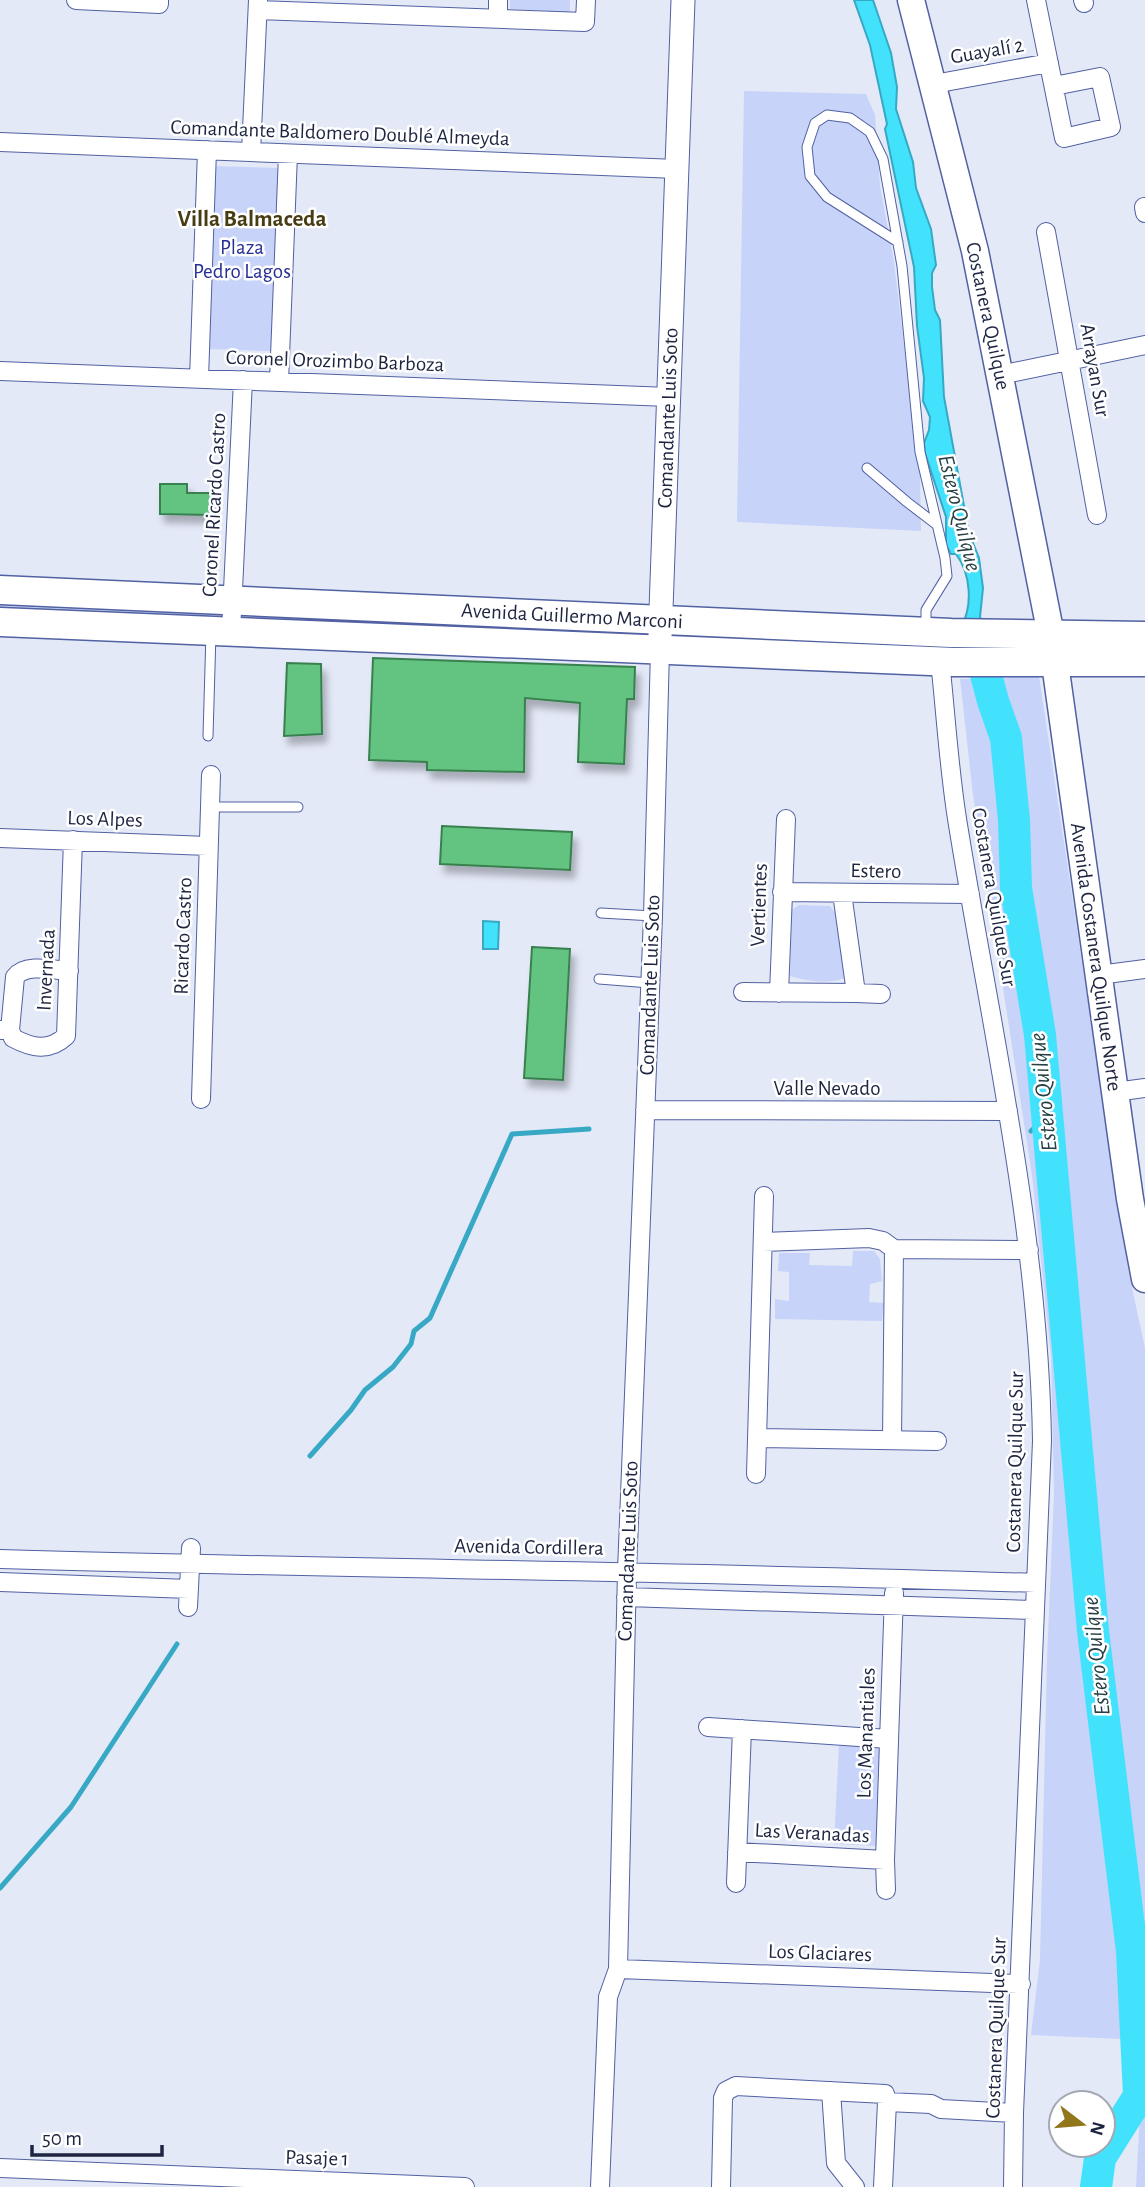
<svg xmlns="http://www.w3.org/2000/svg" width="1145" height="2187" viewBox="0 0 1145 2187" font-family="'Alegreya Sans',sans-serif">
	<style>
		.green { fill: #c7d3f8 }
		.water { fill: #42e2fd; stroke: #37a9c5; stroke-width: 2 }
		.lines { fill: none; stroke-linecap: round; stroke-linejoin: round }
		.stream { stroke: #37a9c5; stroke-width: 5 }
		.river { stroke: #42e2fd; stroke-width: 32 }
		.building { fill: #64c380; stroke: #398150; stroke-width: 2; filter: url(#shadow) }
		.service-casing { stroke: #5161a2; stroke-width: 11 }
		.minor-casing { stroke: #5161a2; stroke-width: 20 }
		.tertiary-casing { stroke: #5161a2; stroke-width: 25 }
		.secondary-casing { stroke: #5161a2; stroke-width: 29 }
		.primary-casing { stroke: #5161a2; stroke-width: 31 }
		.service { stroke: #fff; stroke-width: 9 }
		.minor { stroke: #fff; stroke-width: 18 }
		.tertiary { stroke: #fff; stroke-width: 23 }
		.secondary { stroke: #fff; stroke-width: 26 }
		.primary { stroke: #fff; stroke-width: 28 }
		.labels { text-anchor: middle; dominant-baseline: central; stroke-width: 5; stroke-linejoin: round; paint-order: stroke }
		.street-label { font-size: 21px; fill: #1e2541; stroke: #fff }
		.park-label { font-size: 21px; fill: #262f94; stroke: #fff }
		.neighbourhood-label { font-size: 23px; font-weight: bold; fill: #483c13; stroke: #fff }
		.water-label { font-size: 23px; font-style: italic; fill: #263f44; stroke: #fff }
	</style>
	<defs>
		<filter id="shadow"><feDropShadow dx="4.5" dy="8" stdDeviation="3.5" flood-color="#0004"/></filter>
	</defs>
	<rect width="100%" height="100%" fill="#e4e9f8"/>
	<path class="green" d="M510 0H570V12L510 9Z
		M744 91 866 94 875 115 880 186 894 262 920 476 921 531 737 522Z
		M212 166 278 168 272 351 206 349Z
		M0 604 212 614V624L0 615Z
		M251 614 645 631V642L250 625Z
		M1039 676 1129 1274 1145 1348V2187H1136L1144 2040 1031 2035 1040 1960 1047 1659 1054 1493 1051 1356 1032 1175 973 795 960 679Z
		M799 905 830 906 836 914 846 977C832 985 805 981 790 976L792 910Z
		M853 1251H874L880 1259 882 1281 870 1284 869 1302 884 1303 882 1321 775 1319V1299L789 1301V1272L778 1271 779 1253H810L809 1265 852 1266Z
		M839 1743 883 1745 878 1846 834 1844Z"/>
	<path class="water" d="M854 0H873L891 53 897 87 896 109 913 162 916 188 931 229 936 265 932 273V287L935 310 940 320 944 397 969 533 979 558 983 588 980 617 986 629 961 627C973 606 971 574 956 554H951L946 545V517L925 453 924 443 929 430 930 417 923 401 924 378 917 326 914 267 885 129 887 124 870 45Z
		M483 921 499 922 498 949H483Z"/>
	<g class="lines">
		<path class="stream" d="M1031 1131 1047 1116
			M310 1456 351 1410 365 1390 393 1367 411 1344 414 1331 430 1318 512 1134 589 1129
			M0 1888 71 1807 177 1644"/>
		<path class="river" d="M976 637 993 701 1006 738 1014 820 1016 888 1040 1035 1093 1631 1132 1951 1139 2096 1100 2158 1096 2187"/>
	</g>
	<path class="building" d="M160 484H187V493H212L211 515 160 514Z
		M373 658 635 667 634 699H627L624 764 578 762 580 703 525 698 524 772 427 770V762L369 760Z
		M287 663 321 664 322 734 284 736Z
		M442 826 572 832 570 870 440 864Z
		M532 947 570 949 563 1080 524 1078Z"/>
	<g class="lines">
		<defs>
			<path id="service" d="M898 242 827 197 810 176 807 147 815 123 827 115 850 118 870 132 883 159 902 266 920 452 945 558 947 576 926 610V627
				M867 468 907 502 937 525
				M208 736 211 633
				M210 807H298
				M601 913 653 916
				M599 979 650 983"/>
			<path id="minor" d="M76 0 159 4V0
				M1036 0 1064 138 1111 127 1100 77 1054 86
				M1083 0 1084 3
				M258 10 585 22 586 0
				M498 18V0
				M934 84 1049 63
				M0 142 677 169
				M251 152 258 0
				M1144 207 1145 213
				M1046 232 1097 515
				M0 371 669 397
				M1000 375 1145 345
				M199 379 207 150
				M279 382 288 154
				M231 632 243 380
				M940 661C946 716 949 771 958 825 991 1029 1039 1233 1042 1441L1014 2113 1013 2187
				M0 838 208 846
				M782 892 970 894
				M1099 975 1145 969
				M743 992 856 993 842 893
				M779 993 786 819
				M856 993 881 994
				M0 1030H10L15 977C25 963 54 970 69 971
				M10 1030 13 1038C32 1048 49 1052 66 1036L73 840
				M1115 1092 1145 1088
				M201 1099 211 775
				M645 1110 1008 1111
				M763 1242 869 1238 883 1241 894 1249
				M757 1438 937 1441
				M892 1440 894 1249 1029 1250
				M756 1474 764 1196
				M0 1559C345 1569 690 1571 1035 1583
				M0 1582 189 1589
				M626 1597 1034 1610
				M188 1607 191 1548
				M708 1727 889 1739
				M737 1852 885 1860
				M736 1883 742 1729
				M886 1890 885 1860 894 1593
				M618 1969 1021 1984
				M831 2091 836 2163 855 2187
				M887 2102 931 2104 941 2109 1014 2113
				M0 2168 465 2187
				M600 2187 608 1997 618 1969 627 1571 653 916 660 650
				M721 2187 723 2098 726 2091 736 2086 885 2094 887 2102 883 2187"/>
			<path id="tertiary" d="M660 637 683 0"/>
			<path id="secondary" d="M911 0 975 251 1051 635 1130 1199 1145 1279"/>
			<path id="primary" d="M0 590 951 633 1145 636
				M0 622 954 662H1145"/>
		</defs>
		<use href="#service" class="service-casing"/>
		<use href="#minor" class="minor-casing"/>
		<use href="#tertiary" class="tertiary-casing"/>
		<use href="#secondary" class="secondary-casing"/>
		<use href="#primary" class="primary-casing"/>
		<use href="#service" class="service"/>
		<use href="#minor" class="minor"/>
		<use href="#tertiary" class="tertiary"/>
		<use href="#secondary" class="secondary"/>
		<use href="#primary" class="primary"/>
	</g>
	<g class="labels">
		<g class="street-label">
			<text transform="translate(987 51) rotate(-10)">Guayalí 2</text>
			<text transform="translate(340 133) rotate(2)">Comandante Baldomero Doublé Almeyda</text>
			<text transform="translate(988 316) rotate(78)">Costanera Quilque</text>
			<text transform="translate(335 361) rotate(2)">Coronel Orozimbo Barboza</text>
			<text transform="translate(1095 370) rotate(80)">Arrayan Sur</text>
			<text transform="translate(668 418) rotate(-88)">Comandante Luis Soto</text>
			<text transform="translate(214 505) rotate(-87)">Coronel Ricardo Castro</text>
			<text transform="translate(572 616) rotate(3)">Avenida Guillermo Marconi</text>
			<text transform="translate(105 819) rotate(2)">Los Alpes</text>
			<text transform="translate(876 871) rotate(1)">Estero</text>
			<text transform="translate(994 897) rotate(80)">Costanera Quilque Sur</text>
			<text transform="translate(759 905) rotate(-88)">Vertientes</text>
			<text transform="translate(183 936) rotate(-88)">Ricardo Castro</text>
			<text transform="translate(1096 957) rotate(82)">Avenida Costanera Quilque Norte</text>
			<text transform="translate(46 970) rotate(-87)">Invernada</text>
			<text transform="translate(650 985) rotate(-88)">Comandante Luis Soto</text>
			<text x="827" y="1088">Valle Nevado</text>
			<text transform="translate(1015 1462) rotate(-89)">Costanera Quilque Sur</text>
			<text transform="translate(529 1547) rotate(1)">Avenida Cordillera</text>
			<text transform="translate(628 1551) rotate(-88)">Comandante Luis Soto</text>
			<text transform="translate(866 1733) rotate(-88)">Los Manantiales</text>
			<text transform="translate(812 1833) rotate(3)">Las Veranadas</text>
			<text transform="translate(820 1953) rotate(2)">Los Glaciares</text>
			<text transform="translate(996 2028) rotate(-88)">Costanera Quilque Sur</text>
			<text transform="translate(317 2158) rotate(2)">Pasaje 1</text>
		</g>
		<g class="park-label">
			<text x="242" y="247">Plaza<tspan x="242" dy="24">Pedro Lagos</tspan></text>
		</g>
		<g class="neighbourhood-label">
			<text x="252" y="219">Villa Balmaceda</text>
		</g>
		<g class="water-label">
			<text transform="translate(959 513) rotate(76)">Estero Quilque</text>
			<text transform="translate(1044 1092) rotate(-96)">Estero Quilque</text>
			<text transform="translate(1097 1656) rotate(-96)">Estero Quilque</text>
		</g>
	</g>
	<g transform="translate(1082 2124) rotate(106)"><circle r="33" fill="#ffffff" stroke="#a5a8b3" stroke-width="2"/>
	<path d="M0-5L12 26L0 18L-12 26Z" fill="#91761c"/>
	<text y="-10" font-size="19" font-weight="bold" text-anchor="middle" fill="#1e2541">N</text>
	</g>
	<path d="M32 2145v10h130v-10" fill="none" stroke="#1e2541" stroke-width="3.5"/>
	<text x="42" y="2145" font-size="21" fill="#1e2541" stroke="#ffffff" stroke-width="5" paint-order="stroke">50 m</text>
</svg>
